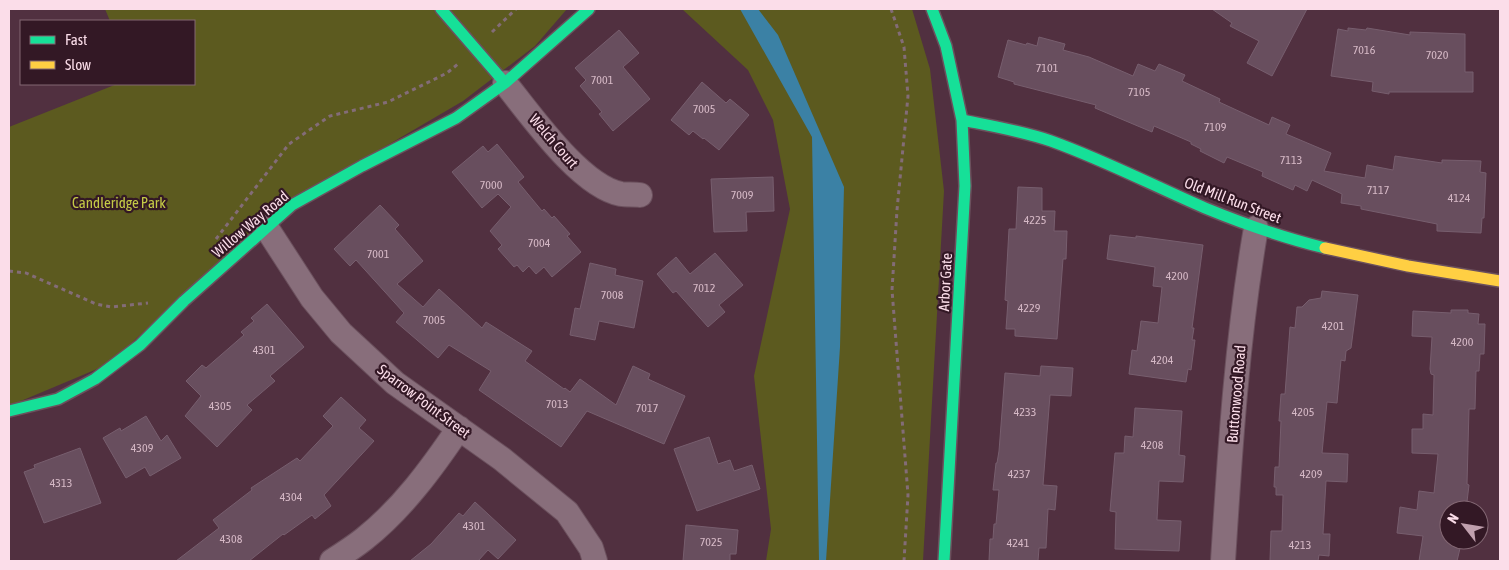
<svg xmlns="http://www.w3.org/2000/svg" width="1509" height="570" viewBox="0 0 1509 570" font-family="'Asap Condensed',sans-serif">
	<style>
		.green { fill: #5c5a1f }
		.water { fill: #3b81a5 }
		.building { fill: #684e5e; stroke: #775e6e }
		.lines { fill: none; stroke-linecap: round; stroke-linejoin: round }
		.street-casing { stroke: #6b505d; stroke-width: 26 }
		.fast-casing { stroke: #6b505d; stroke-width: 14 }
		.slow-casing { stroke: #6b505d; stroke-width: 14 }
		.path { stroke: #836c77; stroke-width: 3; stroke-dasharray: 4 4; stroke-linecap: butt }
		.street { stroke: #886e7b; stroke-width: 24 }
		.fast { stroke: #16e098; stroke-width: 11 }
		.slow { stroke: #ffcf43; stroke-width: 11 }
		.labels { text-anchor: middle; dominant-baseline: central; stroke-width: 4.5; stroke-linejoin: round; paint-order: stroke }
		.number-label { font-size: 12px; fill: #d6b9c6 }
		.street-label { font-size: 15px; fill: #fbdde9; stroke: #331825 }
		.park-label { font-size: 15px; fill: #c4ca46; stroke: #331825 }
	</style>
	<rect width="100%" height="100%" fill="#513040"/>
	<path class="green" d="M105 9H567L535 46 463 101 270 214 109 364 9 406V127L117 84H194V21H110Z
		M682 9H912L930 69 944 191 923 561H766L771 529 754 376 790 209 773 120 748 70Z"/>
	<path class="water" d="M740 9H758L778 35 844 187 840 347 826 561H819L812 137Z"/>
	<path class="building" d="M1212 9H1307L1272 76 1247 63 1259 41 1230 26 1232 23Z
		M1348 28 1366 30 1367 28 1410 35V32L1465 34V72H1473V92H1389V94L1372 91 1373 82 1331 76 1338 29 1348 31Z
		M619 30 639 53 623 67 650 99 613 131 599 114 602 112 580 86 586 80 575 68Z
		M1039 37 1065 44 1063 50 1089 57 1133 76 1138 64 1155 71 1159 64 1185 75 1182 81 1220 99 1219 102 1269 125 1272 117 1290 125 1286 134 1331 153 1324 171 1365 178 1367 165 1393 170 1395 156 1442 163V160L1481 161 1480 172 1486 173 1484 218H1482L1481 233 1437 231V224L1361 209V206L1341 203 1342 194 1312 180 1307 191 1295 185 1293 190 1262 176 1263 172 1227 157 1224 163 1200 151 1201 149 1191 144V142L1154 126 1152 132 1095 108 1096 105 1014 84V82L998 77 1008 40 1026 45 1027 43 1037 46Z
		M702 82 726 103 730 99 749 115 719 150 704 138 703 139 693 131 689 135 671 120Z
		M497 144 524 177 518 182 542 211 544 209 552 218 554 216 570 234 567 236 581 252 552 277 544 267 536 274 529 266 523 272 517 265 514 267 498 249 502 245 490 231 511 207 498 194 482 208 452 172 483 146 488 152Z
		M773 177 774 211 746 212 747 231 714 232 711 179Z
		M1018 187 1042 188V211H1055L1054 231H1067L1066 259H1063L1057 339 1015 336V329H1006L1008 301 1005 300 1009 229H1016Z
		M380 205 399 225 395 229 423 261 397 284 423 307 439 289 482 328 486 322 532 351 525 361 564 389 565 388 570 392 580 379 616 405 633 366 650 374 648 379 685 396 664 444 587 411 561 447 479 390 491 371 449 345 438 358 396 322 404 313 356 260 350 266 334 249Z
		M1110 235 1136 238V236L1203 245 1192 328H1194L1192 340H1195L1191 370 1188 369 1186 382 1129 374 1132 350 1137 351 1141 321 1158 323 1162 287 1153 286 1155 267 1107 259Z
		M715 253 743 285 719 305 725 312 708 327 676 291 673 293 657 274 676 257 690 274Z
		M590 263 616 269 615 275 643 281 634 328 599 321 595 340 570 335 575 308 580 309Z
		M1322 291 1358 295 1351 348 1346 351 1345 361 1341 360 1337 403 1327 402 1322 453 1348 454 1347 482 1326 481 1323 534H1330L1329 556 1319 555 1318 561H1270L1271 531H1282L1283 495H1276V487H1274L1275 467H1279L1281 421H1279L1281 394H1285L1290 327 1295 328 1297 307H1302L1309 300 1321 298Z
		M267 304 304 347 270 376 275 381 247 405 252 410 217 447 185 416 201 396 186 381 202 365 206 368 244 335 241 332 254 321 251 318Z
		M1451 310H1468V313L1479 314 1478 324H1485L1484 354H1480L1479 371H1476L1475 409H1469L1467 484 1469 485 1466 510H1449V540H1462L1457 561H1419L1423 536 1397 533 1400 507 1417 510 1419 491 1434 493 1438 454 1412 453V429H1423V414L1433 415 1434 375 1431 374 1430 369 1432 337 1412 336 1413 311 1451 313Z
		M1041 366 1073 368 1071 396 1050 395 1043 485 1057 486 1055 510 1048 509 1046 548H1039L1038 561H989L990 539H993L994 524H996L999 490H993L996 463H997L999 451 1005 373 1040 376Z
		M341 397 366 420 359 428 374 441 324 495 331 506 315 519 312 515 284 535 283 534 249 561H176L219 528 213 520 252 490 251 488 297 458 300 461 333 426 323 416Z
		M1135 408 1182 411 1179 455 1185 456 1183 482 1159 481 1157 520 1181 521 1179 551 1115 549 1116 512 1110 511 1115 453H1124L1125 436 1133 437Z
		M146 416 161 441 167 435 181 458 150 476 145 467 126 478 103 438 120 428 121 431Z
		M709 437 718 464 730 460 734 471 752 465 760 489 697 511 674 449Z
		M80 448 101 503 44 523 24 472 35 468 34 465Z
		M475 502 516 540 498 559 488 550 478 561H410L431 544 459 513 463 516Z
		M686 525 738 530 736 554H730V561H683Z"/>
	<g class="lines">
		<defs>
			<path id="street" d="M505 83C531 115 580 186 621 194 627 195 634 194 640 195
				M266 227 312 298 341 333 395 383 502 459 567 512 591 548 595 561
				M332 561C343 554 354 547 364 539 402 509 432 468 459 428
				M1223 561C1230 450 1237 337 1256 228"/>
			<path id="fast" d="M441 9 505 83
				M932 9 946 46 962 120 965 186 944 561
				M962 120C992 126 1022 131 1051 141 1104 160 1154 186 1205 208 1244 224 1284 238 1325 248
				M9 411 58 399 95 379 140 345 184 301 292 205 362 166 456 118 505 83 589 9"/>
			<path id="slow" d="M1325 248 1408 266 1500 281"/>
		</defs>
		<use href="#street" class="street-casing"/>
		<use href="#fast" class="fast-casing"/>
		<use href="#slow" class="slow-casing"/>
		<path class="path" d="M891 9 904 47 908 96 897 210 892 290 908 495 904 561
			M492 32 516 9
			M216 239 289 144 330 116 388 102 447 73 458 64
			M9 271 26 273 96 304 111 307 148 303"/>
		<use href="#street" class="street"/>
		<use href="#fast" class="fast"/>
		<use href="#slow" class="slow"/>
	</g>
	<g class="labels">
		<g class="number-label">
			<text x="1364" y="50">7016</text>
			<text x="1437" y="55">7020</text>
			<text x="1047" y="68">7101</text>
			<text x="602" y="80">7001</text>
			<text x="1139" y="92">7105</text>
			<text x="704" y="109">7005</text>
			<text x="1215" y="127">7109</text>
			<text x="1291" y="160">7113</text>
			<text x="491" y="185">7000</text>
			<text x="1378" y="190">7117</text>
			<text x="742" y="195">7009</text>
			<text x="1459" y="198">4124</text>
			<text x="1035" y="220">4225</text>
			<text x="539" y="243">7004</text>
			<text x="378" y="254">7001</text>
			<text x="1177" y="276">4200</text>
			<text x="704" y="288">7012</text>
			<text x="612" y="295">7008</text>
			<text x="1029" y="308">4229</text>
			<text x="434" y="320">7005</text>
			<text x="1333" y="326">4201</text>
			<text x="1462" y="342">4200</text>
			<text x="264" y="350">4301</text>
			<text x="1162" y="360">4204</text>
			<text x="557" y="404">7013</text>
			<text x="220" y="406">4305</text>
			<text x="647" y="408">7017</text>
			<text x="1025" y="412">4233</text>
			<text x="1303" y="412">4205</text>
			<text x="1152" y="445">4208</text>
			<text x="142" y="448">4309</text>
			<text x="1019" y="474">4237</text>
			<text x="1311" y="474">4209</text>
			<text x="61" y="483">4313</text>
			<text x="291" y="497">4304</text>
			<text x="474" y="526">4301</text>
			<text x="231" y="539">4308</text>
			<text x="711" y="542">7025</text>
			<text x="1018" y="543">4241</text>
			<text x="1300" y="545">4213</text>
		</g>
		<g class="street-label">
			<text transform="translate(554 141) rotate(49)">Welch Court</text>
			<text transform="translate(1233 200) rotate(21)">Old Mill Run Street</text>
			<text transform="translate(250 224) rotate(-40)">Willow Way Road</text>
			<text transform="translate(945 282) rotate(-87)">Arbor Gate</text>
			<text transform="translate(1236 394) rotate(-85)">Buttonwood Road</text>
			<text transform="translate(424 401) rotate(37)">Sparrow Point Street</text>
		</g>
		<g class="park-label">
			<text x="119" y="202">Candleridge Park</text>
		</g>
	</g>
	<rect width="1509" height="570" fill="none" stroke="#fbdde9" stroke-width="20"/>
	<rect x="20" y="20" width="175" height="65" fill="#331825" stroke="#836773"/>
	<rect x="30" y="36" width="25" height="8" fill="#16e098" stroke="#836773"/>
	<text x="65" y="45" font-size="15" fill="#fbdde9">Fast</text>
	<rect x="30" y="61" width="25" height="8" fill="#ffcf43" stroke="#836773"/>
	<text x="65" y="70" font-size="15" fill="#fbdde9">Slow</text>
	<g transform="translate(1464 525) rotate(301)"><circle r="24" fill="#331825" stroke="#836773"/>
	<path d="M0-4L9 19L0 12L-9 19Z" fill="#c0a0ae"/>
	<text y="-8" font-size="14" font-weight="bold" text-anchor="middle" fill="#fbdde9">N</text>
	</g>
</svg>
